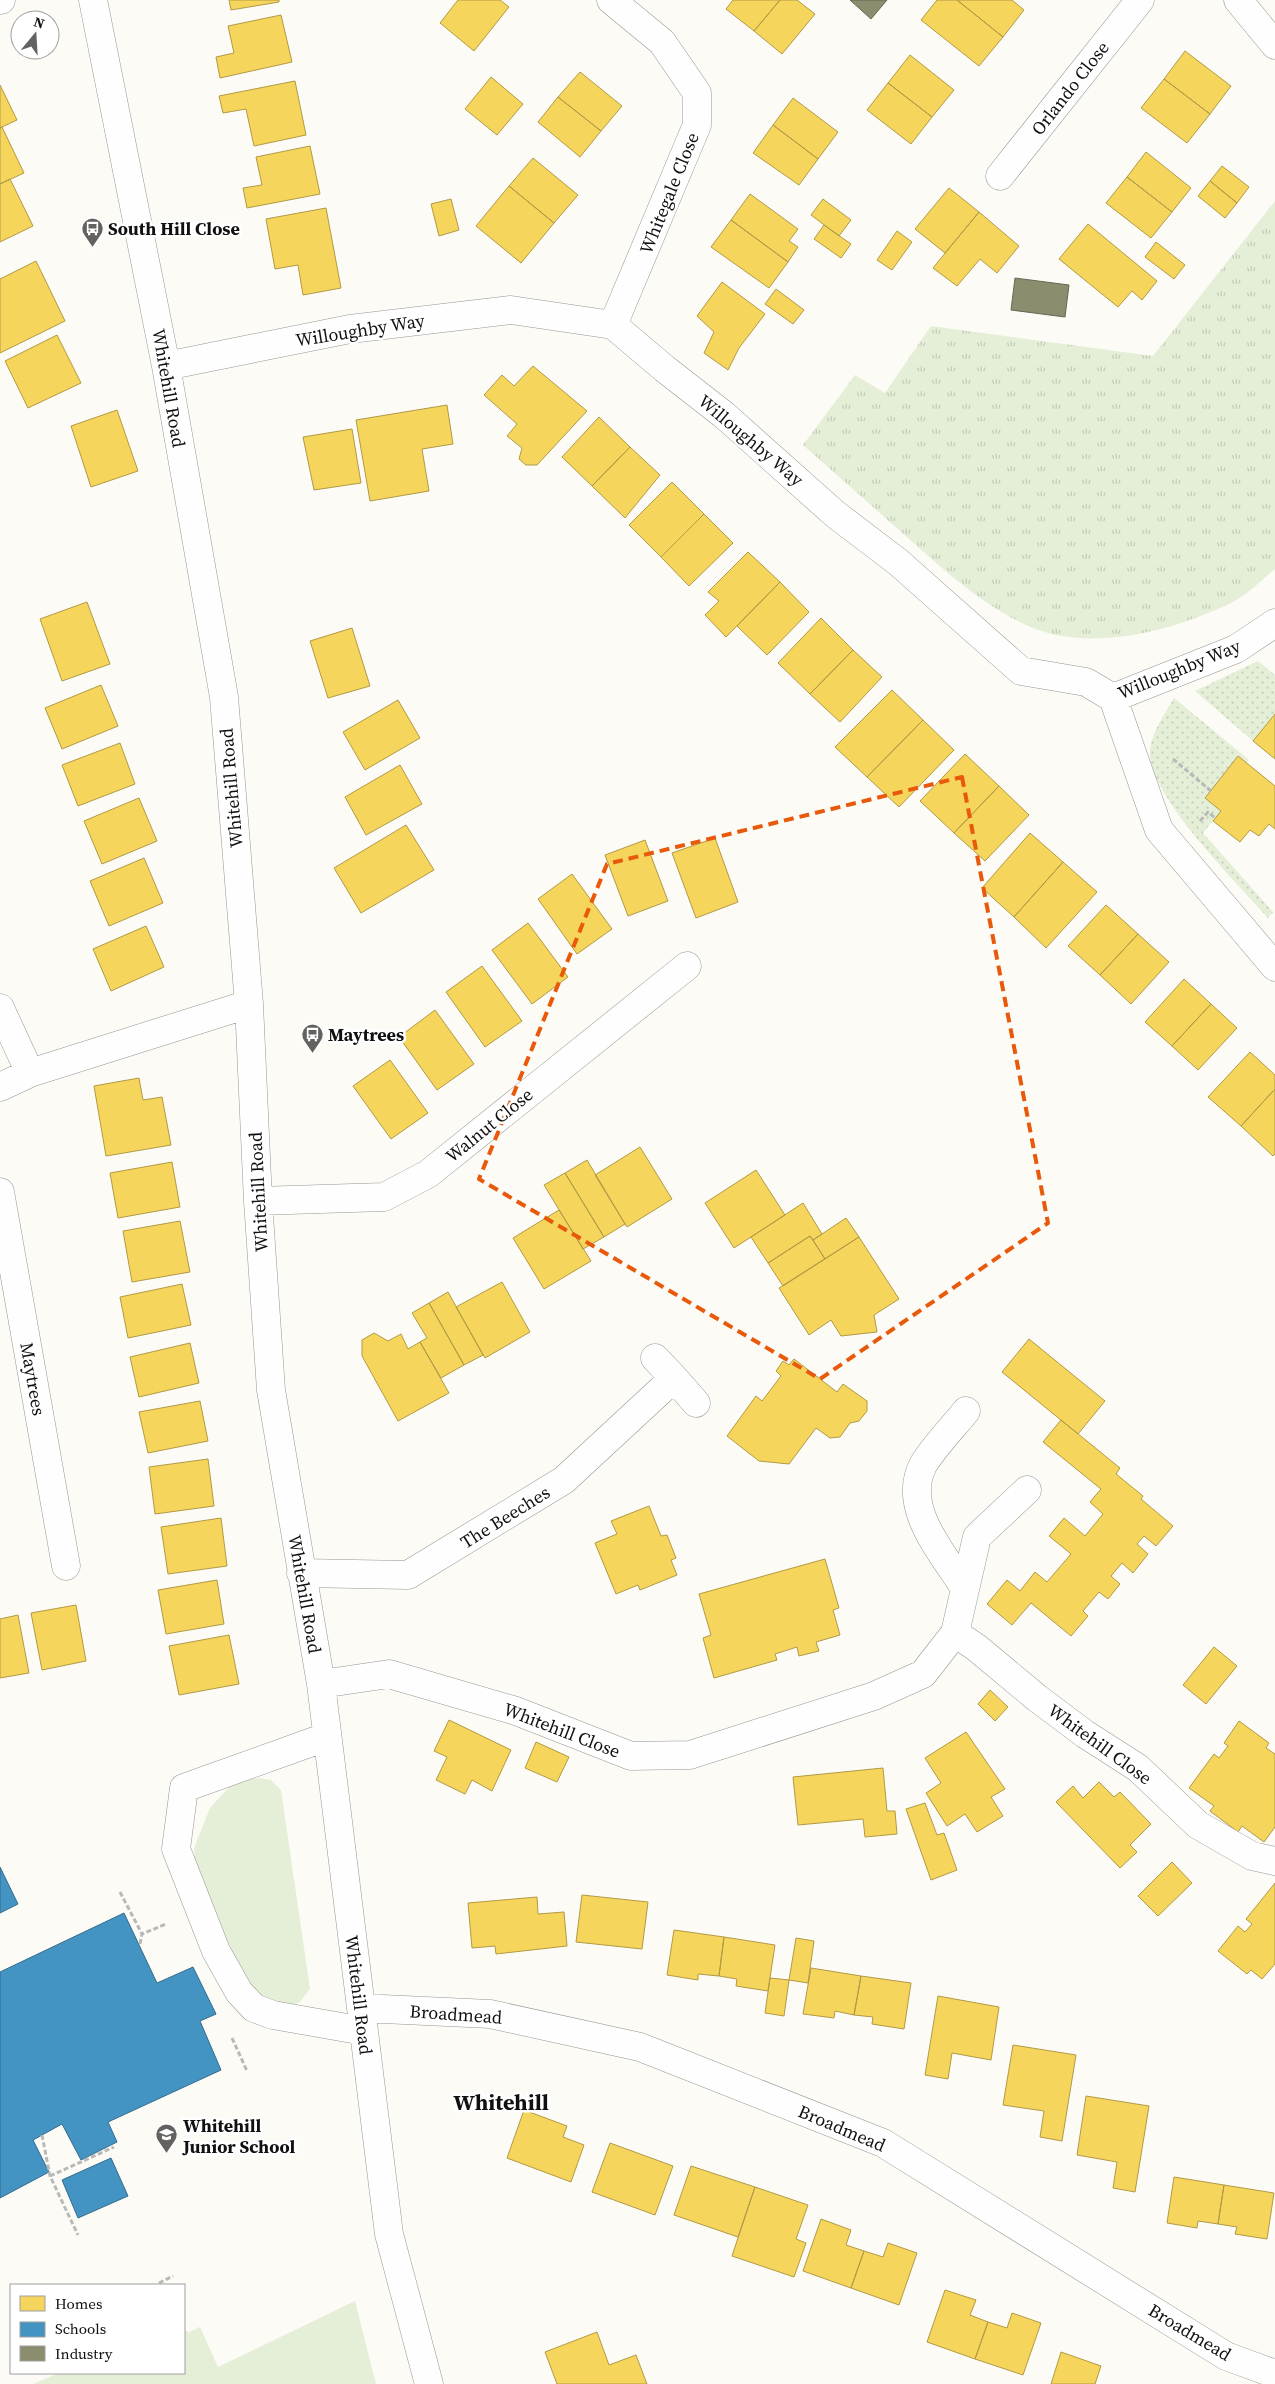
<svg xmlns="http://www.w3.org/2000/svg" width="1275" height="2384" viewBox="0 0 1275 2384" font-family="'Source Serif 4',serif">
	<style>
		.grass { fill: #e5efd8 }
		.park { fill: url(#park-tufts) }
		.garden { fill: url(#garden-dots) }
		.homes { fill: #f6d55c; stroke: #b19a45 }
		.schools { fill: #4393c3; stroke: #346c8d }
		.industry { fill: #8c8c6e; stroke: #676752 }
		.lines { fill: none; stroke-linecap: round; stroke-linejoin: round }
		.minor-casing { stroke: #969694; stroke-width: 29 }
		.path { stroke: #b9b9b8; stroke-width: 3; stroke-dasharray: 5 2.5; stroke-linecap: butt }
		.minor { stroke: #fffefe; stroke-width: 28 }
		.marked { fill: none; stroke: #e8590c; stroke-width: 4; stroke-dasharray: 10 6; stroke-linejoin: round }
		.labels { text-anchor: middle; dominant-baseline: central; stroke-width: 5; stroke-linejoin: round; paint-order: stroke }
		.street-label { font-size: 18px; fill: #101010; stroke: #fff }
		.poi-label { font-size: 18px; font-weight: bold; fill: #101010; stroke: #fff; text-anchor: start }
		.district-label { font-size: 22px; font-weight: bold; fill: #101010; stroke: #fff }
	</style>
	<defs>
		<pattern id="park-tufts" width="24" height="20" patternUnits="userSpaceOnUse" patternTransform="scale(1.25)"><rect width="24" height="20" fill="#e5efd8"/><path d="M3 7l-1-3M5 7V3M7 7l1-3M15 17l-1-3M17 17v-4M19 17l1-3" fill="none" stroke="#c3ccb8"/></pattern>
		<pattern id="garden-dots" width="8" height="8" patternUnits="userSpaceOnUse" patternTransform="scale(1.25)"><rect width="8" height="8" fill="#e5efd8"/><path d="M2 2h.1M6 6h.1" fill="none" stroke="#c3ccb8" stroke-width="1.8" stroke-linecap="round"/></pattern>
	</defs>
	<rect width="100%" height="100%" fill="#fcfbf6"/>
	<path class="grass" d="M260 1778 271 1780 281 1790 310 1989 300 2002 289 2008 259 1997 249 1984 215 1916 195 1862 194 1848 210 1808 229 1787 244 1780Z
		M355 2301 376 2384H33L59 2373H184V2330L189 2332 200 2327 218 2367Z"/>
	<path class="park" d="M1275 201V569C1262 580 1248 594 1233 602 1174 631 1088 654 1026 625 981 604 945 571 908 538 873 507 838 476 803 445L855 375 885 393 931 326 1153 356Z"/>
	<path class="garden" d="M1258 661 1275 675V714L1253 741 1195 691Z
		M1174 698 1249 760 1246 763 1238 756 1221 811 1203 833 1273 912 1268 918C1239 885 1148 795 1150 753 1150 734 1165 714 1174 698Z"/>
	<path class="homes" d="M229 0H279V2L231 10Z
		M458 0H500L509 7 474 51 440 23Z
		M733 0H780L754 31 726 9Z
		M780 0H797L815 14 782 54 754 31Z
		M937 0H957L1003 37 979 66 921 20Z
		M957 0H1012L1024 10 1003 37Z
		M281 15 292 62 220 78 216 57 234 53 228 26Z
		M1185 51 1231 86 1210 114 1164 79Z
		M910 55 954 90 932 117 888 83Z
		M580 72 622 106 601 131 558 97Z
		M491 77 523 104 497 135 465 109Z
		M1164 79 1210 114 1187 143 1141 108Z
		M295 81 306 135 254 146 246 109 223 113 219 96Z
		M888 83 932 117 911 144 867 110Z
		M0 85 17 120 0 128Z
		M558 97 601 131 580 157 538 122Z
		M793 98 838 132 818 159 773 125Z
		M773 125 818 159 799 185 753 153Z
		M2 127 24 173 0 184V128Z
		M310 146 320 194 247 208 243 188 262 185 256 157Z
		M1146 152 1191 188 1172 212 1127 177Z
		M533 158 578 195 554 223 509 186Z
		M1222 166 1249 187 1237 203 1210 181Z
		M1127 177 1172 212 1151 238 1106 203Z
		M10 179 33 226 0 242V184Z
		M1210 181 1237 203 1225 218 1198 196Z
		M509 186 554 223 521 263 476 226Z
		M949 188 979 212 945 253 915 229Z
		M750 194 798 229 789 241 798 247 788 262 731 220Z
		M451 199 459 230 439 236 431 204Z
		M823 199 851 220 839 236 811 215Z
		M326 208 341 288 303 295 298 265 275 269 266 219Z
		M979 212 1019 246 997 273 980 259 957 286 933 268Z
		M731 220 788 262 769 288 711 247Z
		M1088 224 1157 281 1142 300 1132 291 1118 307 1059 259Z
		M824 225 851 244 841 258 814 239Z
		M897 231 912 242 892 270 877 260Z
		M1156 242 1185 265 1174 279 1145 257Z
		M36 261 65 321 0 353V279Z
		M722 282 765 314 739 348 728 370 704 353 714 332 697 316Z
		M776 289 804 310 793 324 765 304Z
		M57 335 81 383 28 408 5 361Z
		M533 366 587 411 537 465H526L519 459 522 448 507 436 517 424 484 395 502 375 514 386Z
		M447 405 453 444 422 449 429 491 370 501 356 420Z
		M117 410 138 471 91 487 71 426Z
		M599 417 630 447 592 486 562 457Z
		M352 429 361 483 314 490 303 437Z
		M630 447 660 475 625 518 592 486Z
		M672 482 704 514 661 557 629 525Z
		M704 514 733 543 689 586 661 557Z
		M748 552 780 582 726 637 705 615 719 601 708 592Z
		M780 582 809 612 767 655 737 626Z
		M87 602 110 664 62 681 40 619Z
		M821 618 853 650 810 694 778 663Z
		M352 628 370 686 328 698 310 641Z
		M853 650 882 677 840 722 810 694Z
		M101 685 118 726 62 749 45 708Z
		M892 690 923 720 867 777 835 747Z
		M398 700 420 738 365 770 343 732Z
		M1275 714V759L1253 741Z
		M923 720 954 750 899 807 867 777Z
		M120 743 135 784 78 806 62 765Z
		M965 754 999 786 954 833 920 801Z
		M1238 756 1275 786V829L1269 824 1259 836 1250 830 1240 842 1213 821 1221 811 1205 798Z
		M400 765 422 804 366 835 345 797Z
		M999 786 1029 815 985 861 954 833Z
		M139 798 157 841 102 864 84 821Z
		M406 825 434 870 361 913 334 868Z
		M1030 833 1063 862 1014 917 982 888Z
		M715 838 738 902 696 918 672 853Z
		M645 840 668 901 628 916 605 855Z
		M144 858 163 903 109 926 90 881Z
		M1063 862 1097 892 1046 948 1014 917Z
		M572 874 612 929 577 954 538 899Z
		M1106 905 1138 934 1100 975 1068 946Z
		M528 923 568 977 532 1004 492 950Z
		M146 926 164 967 111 991 93 949Z
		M1138 934 1169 962 1131 1004 1100 975Z
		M482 966 522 1021 485 1047 446 992Z
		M1184 979 1211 1004 1172 1046 1145 1022Z
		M1211 1004 1237 1028 1198 1070 1172 1046Z
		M435 1010 474 1064 437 1090 399 1037Z
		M1250 1052 1275 1075V1089L1241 1126 1208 1097Z
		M390 1060 428 1113 391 1139 353 1086Z
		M139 1078 143 1100 162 1097 171 1145 106 1156 94 1086Z
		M1275 1089V1154L1273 1156 1241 1126Z
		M640 1147 672 1199 627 1227 595 1175Z
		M587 1160 625 1224 604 1237 565 1173Z
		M172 1162 180 1207 118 1218 110 1173Z
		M756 1170 785 1215 734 1248 705 1203Z
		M565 1173 604 1237 583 1249 544 1185Z
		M803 1203 822 1234 813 1240 810 1236 768 1263 751 1237Z
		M559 1210 591 1261 544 1289 513 1238Z
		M846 1218 859 1237 825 1259 813 1240Z
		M180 1221 190 1272 132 1282 123 1231Z
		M810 1236 825 1259 783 1286 768 1263Z
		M859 1237 899 1299 874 1315 877 1332 841 1336 831 1320 809 1335 779 1288Z
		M502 1282 530 1332 485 1358 456 1307Z
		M182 1284 191 1325 128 1338 120 1297Z
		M448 1292 483 1355 464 1365 429 1303Z
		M429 1303 464 1365 441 1378 420 1342 427 1338 412 1313Z
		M374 1333 388 1341 401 1334 408 1349 420 1342 449 1393 398 1421 362 1356V1340Z
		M1029 1339 1105 1401 1078 1434 1002 1372Z
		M190 1343 199 1383 139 1397 130 1357Z
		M794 1359 837 1392 843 1384 867 1401V1411L859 1421 850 1423 840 1437 830 1438 816 1428 789 1464 759 1461 727 1436 756 1396 762 1401 781 1376 776 1371 783 1361 789 1365Z
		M200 1401 208 1441 148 1453 139 1412Z
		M1061 1420 1120 1468 1116 1474 1143 1496 1141 1499 1173 1526 1156 1546 1144 1536 1137 1544 1148 1554 1133 1573 1122 1563 1111 1576 1120 1584 1108 1599 1099 1592 1083 1611 1088 1616 1071 1636 1031 1603 1012 1625 987 1604 1007 1580 1020 1591 1035 1572 1047 1582 1071 1554 1049 1536 1064 1518 1085 1536 1103 1514 1090 1502 1101 1489 1043 1442Z
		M208 1459 214 1506 155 1514 149 1467Z
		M649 1506 661 1536 667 1535 676 1558 671 1560 677 1575 640 1590 638 1585 616 1594 595 1543 617 1534 611 1521Z
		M221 1518 227 1566 168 1574 161 1527Z
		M825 1559 839 1608 833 1610 840 1635 816 1642 819 1651 799 1656 797 1647 775 1654 777 1660 714 1678 703 1638 711 1635 699 1594Z
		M217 1580 224 1624 166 1634 158 1590Z
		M76 1605 86 1661 42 1670 31 1613Z
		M18 1615 29 1673 0 1678V1619Z
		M229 1635 239 1684 179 1695 169 1646Z
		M1214 1647 1237 1666 1206 1704 1183 1685Z
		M990 1690 1008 1707 995 1721 978 1704Z
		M449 1720 511 1750 492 1791 472 1780 465 1794 436 1780 447 1757 434 1751Z
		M1239 1721 1269 1743 1266 1748 1275 1754V1827L1264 1842 1242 1826 1238 1832 1210 1811 1214 1806 1189 1788 1214 1754 1219 1758 1228 1746 1224 1743Z
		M966 1732 1005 1789 991 1797 1003 1816 977 1832 965 1814 947 1826 926 1793 941 1783 925 1758Z
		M536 1742 569 1757 557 1782 525 1768Z
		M883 1768 887 1811H895L897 1834 865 1837 863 1819 798 1825 793 1777Z
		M1099 1782 1114 1797 1120 1792 1151 1824 1130 1845 1137 1852 1120 1868 1056 1802 1073 1786 1083 1798Z
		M925 1803 937 1835 944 1833 957 1870 931 1880 906 1809Z
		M1172 1862 1192 1883 1158 1916 1138 1896Z
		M1275 1883V1964L1262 1979 1251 1970 1247 1974 1218 1951 1238 1926 1245 1932 1252 1924 1246 1919Z
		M582 1895 648 1902 642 1949 576 1942Z
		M537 1897 538 1914 564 1912 567 1946 496 1954 495 1946 472 1948 468 1903Z
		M674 1930 724 1937 719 1976 698 1974V1980L667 1975Z
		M724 1937 775 1945 768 1991 736 1986 737 1979 719 1976Z
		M796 1938 814 1941 808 1983 789 1980Z
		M811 1968 861 1976 854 2015 835 2011 834 2018 803 2014Z
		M861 1976 911 1983 904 2029 872 2024 873 2017 854 2015Z
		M770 1978 789 1980 784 2016 765 2013Z
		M938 1996 999 2007 991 2060 952 2053 948 2079 925 2075Z
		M1013 2045 1076 2055 1062 2141 1040 2137 1044 2111 1003 2105Z
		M1086 2096 1149 2106 1135 2192 1113 2188 1117 2162 1077 2155Z
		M524 2110 567 2126 563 2137 584 2145 571 2182 507 2158Z
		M610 2143 673 2166 655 2215 592 2192Z
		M691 2166 755 2187 738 2237 674 2215Z
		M1174 2177 1224 2185 1218 2224 1198 2221 1197 2228 1167 2223Z
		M1224 2185 1274 2193 1267 2239 1235 2234 1237 2227 1218 2224Z
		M755 2187 808 2205 796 2239 806 2243 794 2277 732 2256Z
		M821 2219 851 2230 846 2245 864 2251 851 2288 803 2271Z
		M888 2243 917 2253 899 2305 851 2288 864 2251 883 2257Z
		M945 2290 976 2300 970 2315 988 2322 975 2359 927 2342Z
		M1012 2313 1041 2323 1023 2375 975 2359 988 2322 1007 2328Z
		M597 2332 609 2365 636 2355 647 2384H557L545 2352Z
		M1061 2352 1101 2366 1095 2384H1051Z"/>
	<path class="schools" d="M0 1867 18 1904 0 1913Z
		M124 1913 157 1983 193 1967 216 2014 200 2021 221 2070 108 2122 117 2142 81 2160 62 2124 33 2140 49 2172 0 2198V1972Z
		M111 2158 128 2196 78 2218 62 2180Z"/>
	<path class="industry" d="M850 0H887L871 19Z
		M1015 278 1069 285 1065 317 1011 310Z"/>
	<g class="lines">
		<defs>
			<path id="minor" d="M0 0H1
				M93 0 166 366 224 697 249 1004 258 1201 271 1390 321 1684 389 2234 429 2384
				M611 0 662 42 697 93V125L613 325
				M1238 0 1275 45
				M1000 176 1140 0
				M166 366 350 329 511 310 613 325 665 369 724 415 835 514 898 562 1021 671 1086 682 1113 698 1236 649 1275 623
				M1113 698 1159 830 1275 967
				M0 1008 30 1073
				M0 1087 30 1073 249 1004
				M0 1192 66 1566
				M258 1201 384 1197 428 1174 687 966
				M655 1358 674 1378
				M301 1573 408 1575 564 1480 674 1378 696 1403
				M964 1587C943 1553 901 1508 923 1465 932 1449 954 1426 966 1411
				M955 1633 977 1648 1037 1698 1085 1734 1138 1768 1198 1825 1252 1856 1275 1861
				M321 1684 389 1674 516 1711 631 1756 690 1755 874 1696 923 1674 955 1633 977 1537 1027 1490
				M326 1737 184 1788 176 1849 216 1951 239 1992 254 2008 273 2015 364 2031
				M361 2008 490 2014 640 2047 883 2143 1226 2356 1275 2374"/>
		</defs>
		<use href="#minor" class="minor-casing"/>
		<path class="path" d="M1173 759 1211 791
			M1200 821 1208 812 1215 818
			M120 1892 142 1934
			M140 1944 142 1934 166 1924
			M232 2038 247 2071
			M42 2135 50 2176 78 2235
			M50 2176 114 2147
			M159 2283 173 2276"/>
		<use href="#minor" class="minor"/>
	</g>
	<path class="marked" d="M962 777 1048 1223 820 1379 479 1179 607 864Z"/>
	<defs>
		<symbol id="bus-pin" viewBox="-11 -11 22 30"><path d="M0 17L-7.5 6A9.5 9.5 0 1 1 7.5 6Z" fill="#636260" stroke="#fff"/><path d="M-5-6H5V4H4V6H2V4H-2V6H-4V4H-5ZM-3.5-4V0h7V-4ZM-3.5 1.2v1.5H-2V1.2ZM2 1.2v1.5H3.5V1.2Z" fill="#fff"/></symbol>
		<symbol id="school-pin" viewBox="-11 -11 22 30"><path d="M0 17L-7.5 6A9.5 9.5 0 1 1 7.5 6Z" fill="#636260" stroke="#fff"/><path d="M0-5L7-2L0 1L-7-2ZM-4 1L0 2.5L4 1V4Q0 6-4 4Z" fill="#fff"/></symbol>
	</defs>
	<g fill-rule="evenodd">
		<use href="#bus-pin" x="80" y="216" width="25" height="34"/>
		<use href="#bus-pin" x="300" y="1022" width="25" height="34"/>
		<use href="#school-pin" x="154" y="2122" width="25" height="34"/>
	</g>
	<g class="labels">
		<g class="street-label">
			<text transform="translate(1070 88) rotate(-52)">Orlando Close</text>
			<text transform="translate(669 193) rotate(-68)">Whitegale Close</text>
			<text transform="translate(360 330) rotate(-9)">Willoughby Way</text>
			<text transform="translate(169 388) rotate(80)">Whitehill Road</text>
			<text transform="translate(751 440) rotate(40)">Willoughby Way</text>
			<text transform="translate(1179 669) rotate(-22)">Willoughby Way</text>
			<text transform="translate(231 788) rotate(-95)">Whitehill Road</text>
			<text transform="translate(489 1125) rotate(-39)">Walnut Close</text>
			<text transform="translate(258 1192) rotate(-93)">Whitehill Road</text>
			<text transform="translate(33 1379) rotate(80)">Maytrees</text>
			<text transform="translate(505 1517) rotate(-32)">The Beeches</text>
			<text transform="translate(305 1594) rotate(80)">Whitehill Road</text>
			<text transform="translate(562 1730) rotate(21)">Whitehill Close</text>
			<text transform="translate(1100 1744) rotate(36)">Whitehill Close</text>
			<text transform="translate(359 1995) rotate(83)">Whitehill Road</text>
			<text transform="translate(456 2014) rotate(4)">Broadmead</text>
			<text transform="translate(842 2128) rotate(23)">Broadmead</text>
			<text transform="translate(1190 2332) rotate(31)">Broadmead</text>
		</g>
		<g class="poi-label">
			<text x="108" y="228">South Hill Close</text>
			<text x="328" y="1034">Maytrees</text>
			<text x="183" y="2125">Whitehill<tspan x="183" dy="21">Junior School</tspan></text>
		</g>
		<g class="district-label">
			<text x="501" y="2102">Whitehill</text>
		</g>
	</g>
	<rect x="10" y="2284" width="175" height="90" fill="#ffffff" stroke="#9f9f9f"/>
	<rect x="20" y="2296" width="25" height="15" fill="#f6d55c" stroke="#9f9f9f"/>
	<text x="55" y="2309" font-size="15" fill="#101010">Homes</text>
	<rect x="20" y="2322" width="25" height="15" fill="#4393c3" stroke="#9f9f9f"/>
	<text x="55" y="2334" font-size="15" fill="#101010">Schools</text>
	<rect x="20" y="2346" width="25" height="15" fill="#8c8c6e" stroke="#9f9f9f"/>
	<text x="55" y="2359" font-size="15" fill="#101010">Industry</text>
	<g transform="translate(35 35) rotate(18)"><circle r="24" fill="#ffffff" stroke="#9f9f9f"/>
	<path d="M0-4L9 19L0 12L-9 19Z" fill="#636260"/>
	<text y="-8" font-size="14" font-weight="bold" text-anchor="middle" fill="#101010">N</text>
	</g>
</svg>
